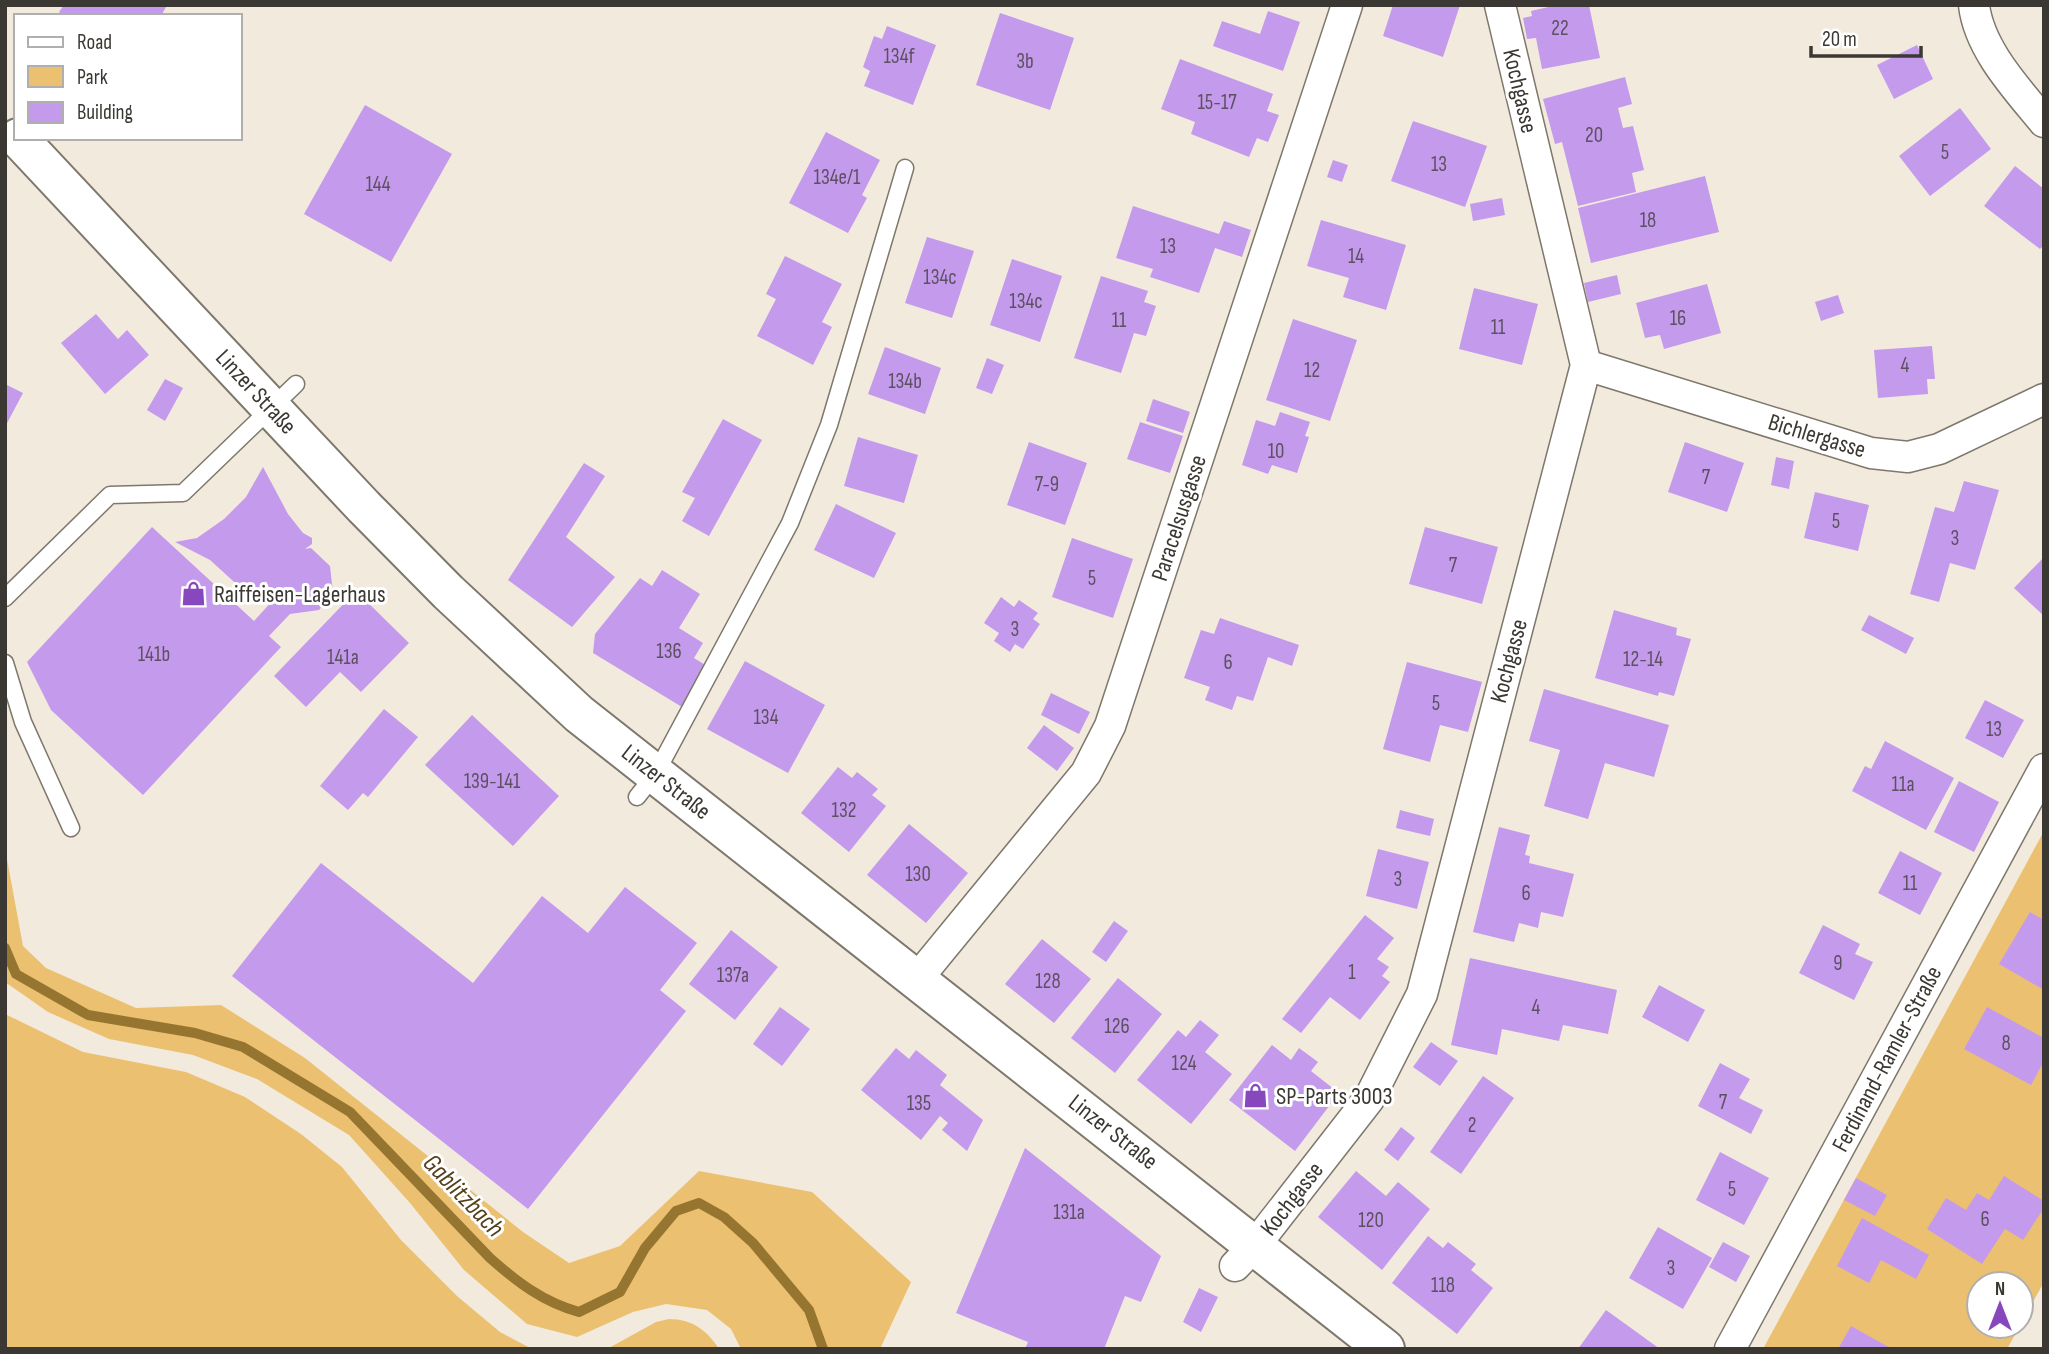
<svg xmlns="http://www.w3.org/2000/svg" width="2049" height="1354" viewBox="0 0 2049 1354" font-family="'Sofia Sans Condensed',sans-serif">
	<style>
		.green { fill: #ebc171 }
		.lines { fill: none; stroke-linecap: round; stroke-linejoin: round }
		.stream { stroke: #957530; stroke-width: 10 }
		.building { fill: #c49aec }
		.lane-casing { stroke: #7e776b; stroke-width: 19 }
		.street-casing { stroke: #7e776b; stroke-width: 33 }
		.primary-casing { stroke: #7e776b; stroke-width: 42 }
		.lane { stroke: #fff; stroke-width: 16 }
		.street { stroke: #fff; stroke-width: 30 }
		.primary { stroke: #fff; stroke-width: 38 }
		.labels { text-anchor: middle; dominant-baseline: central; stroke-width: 6; stroke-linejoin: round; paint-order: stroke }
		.number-label { font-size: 21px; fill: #5d5061 }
		.street-label { font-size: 24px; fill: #3b3833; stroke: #fff }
		.poi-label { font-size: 24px; fill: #3b3833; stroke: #fff; text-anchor: start }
		.water-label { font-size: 26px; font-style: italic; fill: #544019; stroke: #fff }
	</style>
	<rect width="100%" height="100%" fill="#f2eadd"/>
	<path class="green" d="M2044 831V1282L2021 1323V1284H1979V1326H2020L2007 1349H1763Z
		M5 848 23 946 46 968 136 1008 221 1005 305 1058 523 1232 569 1263 620 1246 699 1171 812 1192 911 1282 880 1349H741L731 1329 707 1310 666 1304 633 1312 577 1337 527 1324 464 1270 410 1203 349 1135 257 1079 193 1055 109 1039 48 1012 5 982Z
		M5 1014 83 1052 186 1072 245 1097 301 1134 342 1167 401 1240 457 1296 500 1332 532 1349H5Z
		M669 1319C692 1319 707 1330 719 1349H607L656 1322Z"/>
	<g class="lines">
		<path class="stream" d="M5 948 16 974 88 1015 195 1033 243 1047 350 1112 490 1258C517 1282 543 1302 579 1312L620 1292 645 1248 676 1211 699 1203 724 1217 753 1243 809 1310 823 1349"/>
	</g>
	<path class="building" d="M64 5H167L161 16H64L59 12Z
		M1393 5H1460L1443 57 1383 36Z
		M1557 5H1589L1600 58 1542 69 1536 38 1527 39 1523 18 1532 16 1531 11Z
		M1268 11 1300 22 1283 71 1213 46 1222 21 1260 34Z
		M1000 13 1074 38 1050 110 976 85Z
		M887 26 936 45 913 105 864 86 870 71 863 67 874 36 882 39Z
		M1917 45 1933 79 1894 99 1877 65Z
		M1180 59 1273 94 1267 111 1279 115 1268 142 1257 138 1249 157 1191 134 1195 122 1161 109Z
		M1625 77 1632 104 1618 108 1623 128 1633 126 1644 170 1632 173 1636 192 1578 206 1562 142 1555 144 1543 99Z
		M365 105 452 154 391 262 304 214Z
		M1960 108 1991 149 1930 196 1899 156Z
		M1413 121 1487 146 1465 207 1391 181Z
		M826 132 880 160 862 195 867 198 848 233 789 203Z
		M1333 160 1348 165 1342 182 1327 177Z
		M2015 166 2044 189V245L2040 249 1984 206Z
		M1705 176 1719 232 1591 263 1578 208Z
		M1502 198 1505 215 1473 221 1470 204Z
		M1133 206 1219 234 1224 221 1251 230 1242 257 1215 248 1199 293 1150 277 1153 269 1116 258Z
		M1321 220 1406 245 1386 310 1343 297 1349 278 1307 266Z
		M927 237 974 251 952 318 905 303Z
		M785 256 842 284 822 322 832 327 813 365 757 336 776 299 766 294Z
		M1012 259 1062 276 1040 342 990 325Z
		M1617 275 1621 294 1588 302 1584 283Z
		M1101 276 1148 291 1144 302 1156 306 1146 336 1134 333 1121 373 1074 358Z
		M1707 284 1721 333 1664 349 1660 335 1645 338 1636 303Z
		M1474 288 1538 304 1522 365 1459 349Z
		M1838 295 1844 313 1821 321 1815 302Z
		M96 314 118 339 127 330 149 355 105 394 61 343Z
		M1293 319 1357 340 1330 421 1266 400Z
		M1932 346 1935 379H1927L1928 394 1878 398 1874 350Z
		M885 347 941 368 925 414 868 394Z
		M987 358 1004 365 992 394 976 388Z
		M165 379 183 388 165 421 147 410Z
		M5 384 23 393 5 427Z
		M1153 399 1190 412 1183 433 1146 421Z
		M1280 412 1310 422 1305 436 1309 437 1297 473 1272 465 1268 474 1242 465 1256 420 1275 426Z
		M723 419 762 440 709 536 682 521 695 498 682 492Z
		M1140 422 1183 436 1170 473 1127 459Z
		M858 437 918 455 904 503 844 486Z
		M1029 442 1087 463 1065 525 1007 505Z
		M1685 442 1744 463 1727 512 1668 492Z
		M1776 457 1794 461 1789 489 1771 485Z
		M584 463 605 476 566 537 615 577 572 627 508 580Z
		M263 467 288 514 303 533 312 538V544L305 549 311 548 330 566 333 593 319 610 290 614 269 636 281 647 143 795 51 710 27 662 152 527 254 621 274 599 266 581 254 600 210 560 175 542 197 538 224 519 246 497Z
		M1964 481 1999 490 1975 570 1950 563 1939 602 1910 594 1935 507 1954 512Z
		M1815 492 1869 505 1858 551 1804 538Z
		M836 504 896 533 874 578 814 550Z
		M1425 527 1498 547 1482 604 1409 584Z
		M1072 538 1133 559 1113 618 1052 597Z
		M2044 557V616L2014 588Z
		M662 570 700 594 679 628 703 643 694 658 707 666 682 707 593 653 595 634 640 578 652 586Z
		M356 591 409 643 361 692 340 672 306 707 274 676Z
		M1001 597 1014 607 1019 600 1038 613 1033 619 1040 624 1023 649 1015 644 1010 652 994 641 999 633 984 623Z
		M1614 610 1677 628 1676 635 1691 639 1674 696 1659 692 1658 696 1595 678Z
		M1869 615 1914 638 1906 654 1861 630Z
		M1220 618 1299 645 1292 666 1268 657 1253 701 1237 696 1232 710 1205 700 1210 687 1184 678 1201 630 1214 634Z
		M745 661 825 705 788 773 707 729Z
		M1407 662 1482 682 1468 732 1440 725 1430 762 1383 749Z
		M1544 689 1669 725 1654 777 1605 763 1588 819 1544 806 1560 750 1529 741Z
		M1051 693 1090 712 1079 734 1041 715Z
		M1985 700 2024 720 2003 758 1965 738Z
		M384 709 418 737 368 797 363 793 348 810 320 786Z
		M472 715 559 796 513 846 425 765Z
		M1044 725 1074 748 1057 771 1027 748Z
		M1885 741 1954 778 1926 830 1852 791 1865 766 1871 769Z
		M838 767 852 778 857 772 878 789 872 795 886 806 849 852 801 813Z
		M1959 781 1999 802 1974 852 1934 832Z
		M1400 810 1434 819 1430 836 1396 828Z
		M909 824 968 873 926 923 867 875Z
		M1499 827 1530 835 1525 855 1530 856 1529 863 1574 874 1563 917 1541 912 1538 928 1519 923 1514 942 1473 932Z
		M1378 849 1429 862 1417 909 1366 896Z
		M1900 851 1942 873 1920 915 1878 893Z
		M321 863 473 983 542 896 588 933 625 887 697 943 660 990 686 1011 528 1209 232 976Z
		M2030 912 2044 920V990L1999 964Z
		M1365 915 1394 938 1377 959 1389 967 1382 976 1390 982 1360 1020 1330 997 1301 1033 1282 1019Z
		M1114 921 1128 931 1106 962 1092 952Z
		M1823 925 1860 944 1855 954 1873 962 1854 1000 1799 973Z
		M731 930 778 967 735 1020 689 984Z
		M1042 939 1091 979 1054 1023 1005 984Z
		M1470 958 1617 990 1608 1034 1563 1025 1559 1041 1502 1029 1497 1055 1451 1045Z
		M1118 978 1162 1014 1115 1073 1071 1038Z
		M1659 985 1705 1010 1688 1042 1642 1017Z
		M780 1007 810 1029 782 1066 753 1044Z
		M1987 1007 2044 1038V1061L2031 1085 1964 1049Z
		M1200 1020 1219 1035 1205 1052 1232 1074 1191 1124 1137 1080 1178 1030 1186 1037Z
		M1431 1042 1458 1061 1440 1086 1413 1067Z
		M1272 1045 1291 1060 1299 1048 1318 1062 1311 1071 1339 1093 1295 1151 1229 1100Z
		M896 1048 909 1059 916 1050 947 1075 940 1085 983 1120 967 1151 942 1130 948 1123 940 1116 921 1140 861 1090Z
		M1720 1063 1750 1079 1739 1098 1763 1110 1751 1134 1698 1106Z
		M1483 1076 1514 1098 1461 1174 1430 1152Z
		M1401 1127 1415 1138 1398 1161 1384 1150Z
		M1025 1148 1161 1256 1141 1302 1125 1296 1104 1349H1025L1028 1342 956 1313Z
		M1720 1152 1769 1178 1744 1225 1696 1200Z
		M1356 1171 1386 1196 1398 1182 1430 1209 1382 1270 1318 1217Z
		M2004 1176 2044 1201V1208L2023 1240 2005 1229 1982 1264 1927 1229 1946 1198 1966 1210 1977 1193 1989 1200Z
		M1856 1178 1887 1195 1875 1216 1844 1200Z
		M1862 1218 1929 1255 1916 1279 1881 1260 1869 1283 1837 1266Z
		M1658 1227 1712 1258 1683 1309 1629 1278Z
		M1428 1236 1443 1248 1448 1242 1476 1264 1471 1270 1493 1288 1457 1334 1392 1283Z
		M1723 1242 1750 1256 1736 1282 1709 1267Z
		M1199 1288 1218 1297 1201 1332 1183 1322Z
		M1606 1310 1660 1349H1578Z
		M1851 1326 1892 1349H1838Z"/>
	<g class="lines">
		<defs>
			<path id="lane" d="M5 598 110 495 183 493 296 384
				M5 663 23 722 71 828
				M637 797 656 773 790 523 829 425 905 168"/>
			<path id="street" d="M1974 5C1979 49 2017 89 2044 122
				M1586 365 1871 453 1908 457 1939 449 2044 399
				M917 979 1086 773 1110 726 1347 5
				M1235 1266 1256 1244 1369 1099 1422 994 1586 365 1500 5
				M1730 1349 2044 769"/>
			<path id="primary" d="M18 138 364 507 448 592 579 714 1385 1349"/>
		</defs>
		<use href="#lane" class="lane-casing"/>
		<use href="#street" class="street-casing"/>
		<use href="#primary" class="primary-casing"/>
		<use href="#lane" class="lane"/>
		<use href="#street" class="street"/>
		<use href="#primary" class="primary"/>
	</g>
	<defs>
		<symbol id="shop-bare" viewBox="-9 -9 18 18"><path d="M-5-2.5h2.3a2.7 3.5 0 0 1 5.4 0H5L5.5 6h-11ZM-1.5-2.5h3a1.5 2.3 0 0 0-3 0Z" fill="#8848bd" stroke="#fff" stroke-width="2.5" paint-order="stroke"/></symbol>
	</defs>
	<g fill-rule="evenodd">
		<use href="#shop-bare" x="176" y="576" width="35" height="35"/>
		<use href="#shop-bare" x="1238" y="1078" width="35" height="35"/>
	</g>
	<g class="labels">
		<g class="number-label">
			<text x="1560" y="28">22</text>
			<text x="899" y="56">134f</text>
			<text x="1025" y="61">3b</text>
			<text x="1217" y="102">15-17</text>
			<text x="1594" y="135">20</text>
			<text x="1945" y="152">5</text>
			<text x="1439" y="164">13</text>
			<text x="837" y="177">134e/1</text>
			<text x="378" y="184">144</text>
			<text x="1648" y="220">18</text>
			<text x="1168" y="246">13</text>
			<text x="1356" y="256">14</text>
			<text x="940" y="277">134c</text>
			<text x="1026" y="301">134c</text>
			<text x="1678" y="318">16</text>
			<text x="1119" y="320">11</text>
			<text x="1498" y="327">11</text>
			<text x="1905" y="365">4</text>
			<text x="1312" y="370">12</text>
			<text x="905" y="381">134b</text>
			<text x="1276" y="451">10</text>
			<text x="1706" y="477">7</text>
			<text x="1047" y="484">7-9</text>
			<text x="1836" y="521">5</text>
			<text x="1955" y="538">3</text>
			<text x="1453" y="565">7</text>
			<text x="1092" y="578">5</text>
			<text x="1015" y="629">3</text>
			<text x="669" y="651">136</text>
			<text x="154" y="654">141b</text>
			<text x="343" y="657">141a</text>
			<text x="1643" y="659">12-14</text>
			<text x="1228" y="662">6</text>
			<text x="1436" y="703">5</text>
			<text x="766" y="717">134</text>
			<text x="1994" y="729">13</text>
			<text x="492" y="781">139-141</text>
			<text x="1903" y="784">11a</text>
			<text x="844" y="810">132</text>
			<text x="918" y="874">130</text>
			<text x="1398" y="879">3</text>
			<text x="1910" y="883">11</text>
			<text x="1526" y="893">6</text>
			<text x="1838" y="963">9</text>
			<text x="1352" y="972">1</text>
			<text x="733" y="975">137a</text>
			<text x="1048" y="981">128</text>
			<text x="1536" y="1007">4</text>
			<text x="1117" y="1026">126</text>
			<text x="2006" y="1043">8</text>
			<text x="1184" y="1063">124</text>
			<text x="1723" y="1102">7</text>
			<text x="919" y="1103">135</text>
			<text x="1472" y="1125">2</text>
			<text x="1732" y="1189">5</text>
			<text x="1069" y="1212">131a</text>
			<text x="1985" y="1219">6</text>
			<text x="1371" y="1220">120</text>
			<text x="1671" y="1268">3</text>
			<text x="1443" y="1285">118</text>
		</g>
		<g class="street-label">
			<text transform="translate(1520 91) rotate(77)">Kochgasse</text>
			<text transform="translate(256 392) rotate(47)">Linzer Straße</text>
			<text transform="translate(1817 436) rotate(17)">Bichlergasse</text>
			<text transform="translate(1179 518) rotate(-72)">Paracelsusgasse</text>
			<text transform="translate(1509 661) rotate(-75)">Kochgasse</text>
			<text transform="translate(666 782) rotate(38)">Linzer Straße</text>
			<text transform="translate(1887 1059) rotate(-62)">Ferdinand-Ramler-Straße</text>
			<text transform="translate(1113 1132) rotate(38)">Linzer Straße</text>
			<text transform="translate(1292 1199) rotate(-52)">Kochgasse</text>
		</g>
		<g class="poi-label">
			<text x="214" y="594">Raiffeisen-Lagerhaus</text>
			<text x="1276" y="1096">SP-Parts 3003</text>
		</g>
		<g class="water-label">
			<text transform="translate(463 1196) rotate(46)">Gablitzbach</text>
		</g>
	</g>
	<rect width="2049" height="1354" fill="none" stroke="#3b3833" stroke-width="14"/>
	<rect x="14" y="14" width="228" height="126" fill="#ffffff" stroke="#b1afad" stroke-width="2"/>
	<rect x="28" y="37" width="35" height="10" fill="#ffffff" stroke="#b1afad" stroke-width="2"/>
	<text x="77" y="49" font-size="21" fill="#3b3833">Road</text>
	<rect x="28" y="66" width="35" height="21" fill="#ebc171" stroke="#b1afad" stroke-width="2"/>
	<text x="77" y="84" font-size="21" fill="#3b3833">Park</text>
	<rect x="28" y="102" width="35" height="21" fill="#c49aec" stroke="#b1afad" stroke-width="2"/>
	<text x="77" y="119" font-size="21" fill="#3b3833">Building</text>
	<g transform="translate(2000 1305)"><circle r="33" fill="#ffffff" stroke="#b1afad" stroke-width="2"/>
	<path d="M0-5L12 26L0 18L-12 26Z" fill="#8848bd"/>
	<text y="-10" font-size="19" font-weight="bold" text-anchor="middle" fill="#3b3833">N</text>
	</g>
	<path d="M1811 46v10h110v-10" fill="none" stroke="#3b3833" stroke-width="3.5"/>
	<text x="1822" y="46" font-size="21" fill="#3b3833" stroke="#ffffff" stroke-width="5" paint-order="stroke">20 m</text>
</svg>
